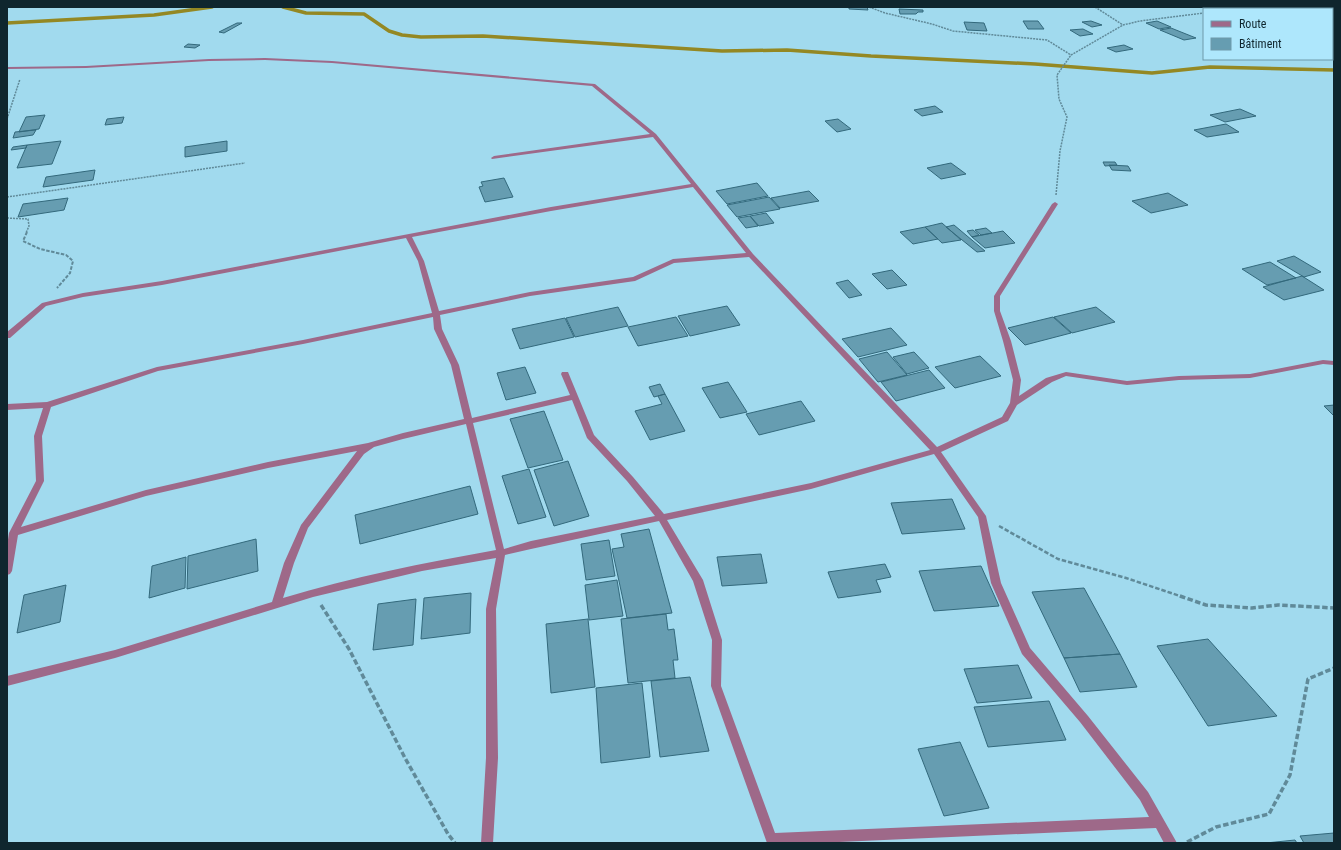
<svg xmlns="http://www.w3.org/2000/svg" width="1341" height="850" viewBox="0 0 1341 850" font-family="'Roboto Condensed',sans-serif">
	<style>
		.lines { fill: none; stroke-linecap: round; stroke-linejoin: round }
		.stream { stroke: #948823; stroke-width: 3.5 }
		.building { fill: #669db1; stroke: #33697c }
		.path-far3 { stroke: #608a99; stroke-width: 1.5; stroke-dasharray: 2 1; stroke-linecap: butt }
		.path-far2 { stroke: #608a99; stroke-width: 2; stroke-dasharray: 3.5 1.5; stroke-linecap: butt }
		.path-far1 { stroke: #608a99; stroke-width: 2.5; stroke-dasharray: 4.5 2; stroke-linecap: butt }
		.path { stroke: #608a99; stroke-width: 3.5; stroke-dasharray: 5.5 2.5; stroke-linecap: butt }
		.street { fill: #9e6989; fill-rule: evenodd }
	</style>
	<rect width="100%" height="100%" fill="#a1daee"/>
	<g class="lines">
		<path class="stream" d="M283 7 306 13 364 14 389 31 402 35 421 37 483 36 722 51 787 50 871 56 1035 64 1152 73 1210 67 1334 70
			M7 23 154 15 212 7"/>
	</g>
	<path class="building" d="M849 7H867L868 10 849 9Z
		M899 9 923 10V12H918L916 14H900Z
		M1023 21H1038L1044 29H1028Z
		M1091 21 1102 25 1092 27 1082 22Z
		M1157 21 1171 27 1159 29 1146 23Z
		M964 22 984 23 987 31 967 30Z
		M237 23H242L224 33 219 32Z
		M1171 28 1196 38 1184 40 1160 30Z
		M1083 29 1093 34 1080 36 1070 30Z
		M188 44 200 45 195 48 184 47Z
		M1124 45 1133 49 1116 52 1107 48Z
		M935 106 943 112 922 116 914 110Z
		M1240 109 1256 116 1225 122 1210 115Z
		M45 115 39 129 19 132 26 117Z
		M124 117 122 123 105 125 107 119Z
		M838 119 851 129 837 132 825 121Z
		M1226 124 1239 132 1207 137 1194 130Z
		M36 130 33 135 13 138 15 132Z
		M61 141 52 164 17 168 27 145Z
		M227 141V151L185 157V147Z
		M27 145 26 148 11 150 13 147Z
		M1103 162H1115L1117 165 1105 166Z
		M951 163 966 174 941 179 927 168Z
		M1109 165 1128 166 1131 171 1112 170Z
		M95 170 93 180 43 187 46 177Z
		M504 178 513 197 485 202 479 187 483 186 481 182Z
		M757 183 768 196 727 204 716 191Z
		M809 191 819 201 780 208 771 198Z
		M1168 193 1188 205 1151 213 1132 201Z
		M769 197 780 209 737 217 727 205Z
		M68 198 64 210 18 217 23 204Z
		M766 213 774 223 759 226 750 216Z
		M750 216 758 226 746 228 738 218Z
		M942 223 961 240 942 243 925 227Z
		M954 225 985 251 977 252 946 227Z
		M925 227 938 239 913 244 900 232Z
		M986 228 992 233 981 235 975 230Z
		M973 230 979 235 972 237 967 231Z
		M1003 231 1015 243 985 248 972 237Z
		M1294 256 1321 272 1304 277 1277 261Z
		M1270 262 1296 278 1267 285 1242 269Z
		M892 270 907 285 887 289 872 274Z
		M1302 276 1324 290 1284 300 1263 287Z
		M848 280 862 295 849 298 836 283Z
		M727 306 740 325 690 336 678 316Z
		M618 307 628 326 575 337 566 318Z
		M1096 307 1115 322 1072 333 1054 317Z
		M676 317 688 336 638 346 628 327Z
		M1053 317 1071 333 1025 345 1008 328Z
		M565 318 574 337 520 349 512 329Z
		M891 328 907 345 858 357 842 339Z
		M887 352 907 375 878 382 859 359Z
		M914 352 929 368 907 374 893 357Z
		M980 356 1001 376 955 388 935 367Z
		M525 367 536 393 506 400 497 373Z
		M929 370 945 388 896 401 881 382Z
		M728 382 747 412 720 418 702 388Z
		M660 384 665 394 654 397 649 387Z
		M665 394 685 431 650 440 635 411 662 404 658 396Z
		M801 401 815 421 759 435 746 414Z
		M1334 405V416L1324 406Z
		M544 411 563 460 528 468 510 419Z
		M568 461 589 516 554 526 534 470Z
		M529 469 546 517 518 524 502 476Z
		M470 486 478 514 360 544 355 515Z
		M952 499 965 529 902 534 891 503Z
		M649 529 672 613 627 618 612 549 624 547 621 534Z
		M256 539 258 571 187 589 188 556Z
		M609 540 615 576 586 580 581 544Z
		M761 554 767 583 722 586 717 557Z
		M186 557 185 588 149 598 152 566Z
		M885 564 891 577 876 580 881 592 838 598 828 572Z
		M981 566 999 606 934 611 919 571Z
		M617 580 623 616 589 620 585 585Z
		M66 585 60 622 17 633 24 595Z
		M1084 588 1120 654 1064 658 1032 592Z
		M471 593 470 633 421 639 424 598Z
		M416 599 413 645 373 650 378 604Z
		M666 614 668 630 674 629 678 660H673L675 678 628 683 621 619Z
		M588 619 595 687 551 693 546 624Z
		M1208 639 1277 716 1208 726 1157 646Z
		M1120 654 1137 687 1080 692 1064 658Z
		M1018 665 1032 698 977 703 964 669Z
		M690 677 709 751 660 757 651 681Z
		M642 683 650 757 601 763 596 688Z
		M1049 701 1066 740 988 747 974 707Z
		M960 742 989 808 944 816 918 749Z
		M1334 833V843H1304L1300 836Z
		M1295 840 1297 843H1266Z"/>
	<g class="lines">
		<path class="path-far3" d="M869 7 885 13 932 24 953 31 1047 40 1071 55
			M1095 7 1123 25
			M1251 9 1265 7
			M7 119 20 79
			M1056 195 1060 151 1067 117 1059 99 1057 75 1071 55 1123 25 1140 21 1204 13
			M7 197 245 163
			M7 218 28 219 29 226 26 233"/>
		<path class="path-far2" d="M27 232 23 241 40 249 66 255 73 261 70 273 57 288"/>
		<path class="path-far1" d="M999 526 1058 559 1126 578 1183 597"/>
		<path class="path" d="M1180 596 1206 605 1252 608 1278 605 1334 608
			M321 605 349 649 405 758 448 834 455 843
			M1187 842 1216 827 1269 814 1290 775 1308 679 1334 668"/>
		<path class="street" d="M265 58 332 61 595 84 656 134 753 254 937 447 1002 417 1010 403 1013 380 1003 341 994 311V296L1052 204 1055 202 1058 204 1000 296V311L1011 341 1021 380 1019 396 1046 378 1066 372 1127 381 1179 376 1250 374 1323 360 1334 361V365L1323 364 1250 378 1179 380 1127 385 1066 376 1052 382 1017 405 1008 421 941 452 986 516 1001 583 1030 648 1088 716 1148 792 1177 843H1164L1156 828 817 843H767L711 686 712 640 693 581 659 521 531 549 505 555 496 609 498 758 493 843H481L486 758V609L496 558 422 571 313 597 115 658 7 686V676L115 650 272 602 284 563 301 525 357 451 268 468 146 496 18 535 12 571 10 574 7 575V546L9 533 36 481 34 436 43 408 7 410V404L47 402 157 367 303 340 432 313 418 261 406 238 162 285 83 297 46 306 10 338H7V332L42 303 83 293 162 281 551 207 691 184 653 137 492 159 491 158 494 156 650 134 592 86 332 63 265 60 209 61 86 68 7 69V67L86 66 209 59ZM693 187 746 253 673 259 633 277 530 292 439 311 424 261 412 237 551 211ZM749 257 930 450 811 483 664 514 633 477 594 435 568 372H562L561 374 570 395 472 418 459 365 442 329 440 315 530 296 635 281 674 263ZM433 317 434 329 451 365 464 419 403 433 368 443 268 462 146 490 21 527 44 481 42 436 51 407 158 371 303 344ZM572 400 587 438 627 481 655 516 531 541 504 549 473 423ZM466 424 496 550C424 563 352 577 283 598L294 563 308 528 364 454 374 447 403 439ZM934 454 978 517 991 583 1022 654 1080 722 1140 800 1149 817 775 833 721 686 722 640 703 580 667 520 811 489Z"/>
	</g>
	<rect width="1341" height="850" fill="none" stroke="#0f262e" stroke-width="16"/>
	<rect x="1203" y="8" width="130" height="52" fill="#aee7fc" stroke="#6e9aaa"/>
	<rect x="1211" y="21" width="20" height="6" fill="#9e6989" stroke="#6e9aaa"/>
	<text x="1239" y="28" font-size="12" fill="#0f262e">Route</text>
	<rect x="1211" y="38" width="20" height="12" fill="#669db1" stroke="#6e9aaa"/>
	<text x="1239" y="48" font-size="12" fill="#0f262e">Bâtiment</text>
</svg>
